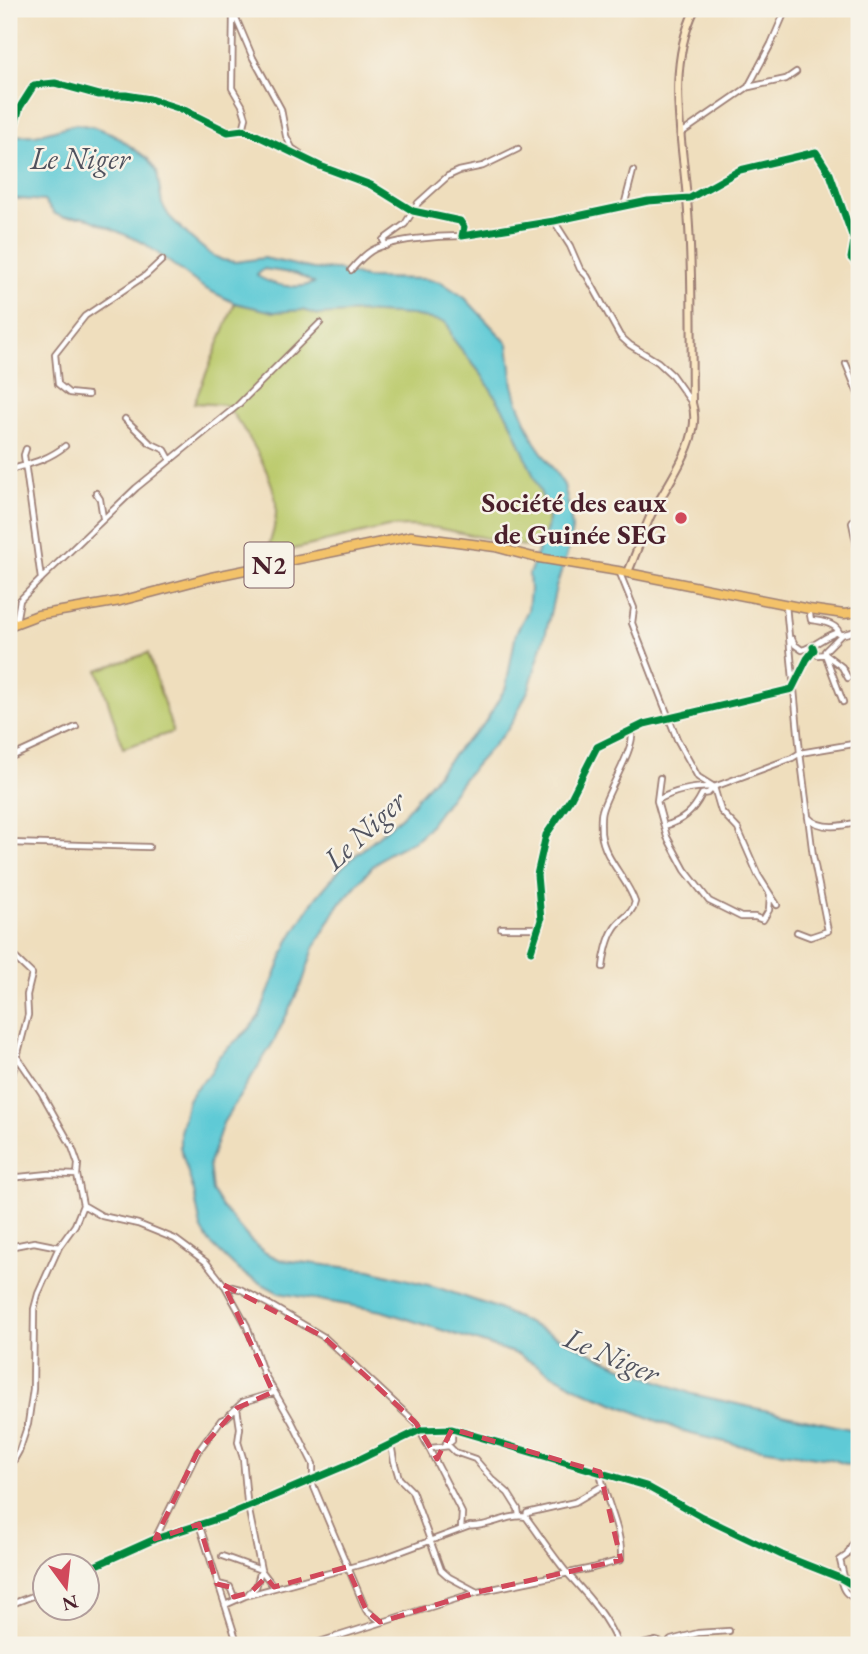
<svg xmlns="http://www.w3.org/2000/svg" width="868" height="1654" viewBox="0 0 868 1654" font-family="'EB Garamond',serif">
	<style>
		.green { fill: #bbca6c; stroke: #82744c; stroke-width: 2 }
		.water { fill: #5ecad6; stroke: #547480; stroke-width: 2; fill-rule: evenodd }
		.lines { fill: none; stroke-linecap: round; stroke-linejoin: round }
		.street-casing { stroke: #9c7e74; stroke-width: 8 }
		.secondary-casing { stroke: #9c7e74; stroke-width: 10 }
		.highway-casing { stroke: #9c7e74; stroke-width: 11 }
		.street { stroke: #fff; stroke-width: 4.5 }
		.secondary { stroke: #fae7c3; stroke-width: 6 }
		.highway { stroke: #f3c26a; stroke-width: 8 }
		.cycleway-casing { stroke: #f7f3e8; stroke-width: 11 }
		.cycleway { stroke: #00873e; stroke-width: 7 }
		.marked { fill: none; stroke: #d1495b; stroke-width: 5; stroke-dasharray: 14 9; stroke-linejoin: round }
		.poi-dot { fill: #d1495b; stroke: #f7f3e8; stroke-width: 2.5 }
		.labels { text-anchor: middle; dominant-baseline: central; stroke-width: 5; stroke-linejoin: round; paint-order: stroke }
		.shield { fill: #f7f3e8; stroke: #7e5f64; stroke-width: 2 }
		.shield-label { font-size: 26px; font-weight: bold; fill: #4a1f2b }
		.poi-label { font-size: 28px; font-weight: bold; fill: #4a1f2b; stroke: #f7f3e8; text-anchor: end }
		.water-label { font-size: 30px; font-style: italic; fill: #50525e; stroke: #f7f3e8 }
	</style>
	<rect width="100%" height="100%" fill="#f7f3e8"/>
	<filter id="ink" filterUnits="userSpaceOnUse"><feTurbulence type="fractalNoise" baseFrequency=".0143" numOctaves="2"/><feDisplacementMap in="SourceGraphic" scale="14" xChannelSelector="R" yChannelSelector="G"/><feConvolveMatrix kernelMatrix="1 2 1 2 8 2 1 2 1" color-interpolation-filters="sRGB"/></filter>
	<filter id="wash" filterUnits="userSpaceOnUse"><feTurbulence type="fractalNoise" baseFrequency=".00686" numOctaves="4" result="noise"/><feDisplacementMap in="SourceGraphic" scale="28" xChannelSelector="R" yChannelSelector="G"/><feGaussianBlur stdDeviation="1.57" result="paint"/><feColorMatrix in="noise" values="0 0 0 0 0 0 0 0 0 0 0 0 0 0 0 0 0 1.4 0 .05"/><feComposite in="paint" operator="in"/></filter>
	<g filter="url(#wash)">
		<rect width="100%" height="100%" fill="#efdebd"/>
		<path class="green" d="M235 303 274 312 303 310 318 315 360 312 412 315 445 322 449 327 453 339 482 375 511 422 546 503C550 519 547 534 539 549L437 528 410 526 388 527 265 556C272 539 279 516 275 497 269 467 245 429 226 405L194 403Z
			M148 653 173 732 123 748 98 670Z"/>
		<path class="water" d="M76 124 94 127 113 134 148 159 157 172 162 204 169 216 191 238 210 254 222 260 236 262 264 258 313 269 338 270 365 278 425 279 441 282 465 298 508 344 513 385 517 400 534 441 564 485 570 512 572 529 569 548 556 587 546 632 529 689 514 719 508 729 464 778 426 830 415 840 387 854 373 866 338 906 314 948 303 981 274 1041 223 1123 209 1164 212 1191 222 1207 250 1240 264 1252 281 1260 370 1270 436 1287 494 1307 617 1365 692 1394 859 1431V1468L830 1459 742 1446 687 1433 581 1390 517 1354 382 1311 279 1293 247 1276 235 1267 209 1242 201 1228 194 1192 180 1147V1132L188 1100 194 1090 211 1073 219 1056 249 1029 259 1016 289 940 314 900 342 867 404 814 459 748 483 725 492 711 506 687 516 633 528 610 530 590 529 574 547 529 549 513 511 422 482 375 453 339 449 327 445 322 412 315 360 312 318 315 303 310 274 312 235 303 204 288 144 243 85 217H63L55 214 44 201 9 198V136L36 135ZM264 269 297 274 314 283C296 290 275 286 259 277L257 275Z"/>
	</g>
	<g filter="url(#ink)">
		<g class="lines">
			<defs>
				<path id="street" d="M233 11 253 58 281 109 286 136 292 148 301 154 302 158
					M233 13 232 88 242 105 246 118 243 130
					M749 87 786 79 796 72
					M14 128 20 107 34 85 55 83 99 95H126L150 99 184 110 228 132 243 130 254 134 320 166 371 185 413 211 460 221 464 227 462 236 554 221 648 201 690 198 740 170 816 152 830 174 854 241 851 258 859 266
					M680 134 748 87 771 44 786 9
					M624 206 633 171
					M554 221 570 246 580 269 587 276 620 336 630 345 658 362 672 375 692 403
					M386 246 383 240 405 224 418 203 448 176 459 171 483 166 518 149
					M351 270C357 263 363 256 371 251 391 239 439 236 462 236
					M846 364 859 396
					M88 395 69 393 58 384 55 354 85 316 146 275 162 260
					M125 419 150 443 165 450 170 459
					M26 449 24 455 41 579
					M9 470C29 464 48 460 65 446
					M96 493 100 499 103 518
					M859 511 852 523 859 556
					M619 571 634 608 632 623 677 739 698 777 714 787 721 811 738 829 758 875 777 905
					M809 609 811 620C821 621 835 623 839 632
					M16 622 20 600 41 579 136 488 237 406 320 323
					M841 635 825 651V654L842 667 848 678
					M792 639 795 645 802 650C816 646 825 635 839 632L841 635 859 630
					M814 650 818 655 825 654 843 702
					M9 758 76 727
					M660 778 657 801 667 837 685 870 709 901 741 917H755L763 920 769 910 770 895
					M658 800C675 790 693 787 713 787
					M808 817C820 831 843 826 859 822
					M664 826C683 821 693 812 702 794L708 793 714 787 792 758 800 753 786 605
					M9 843 149 847
					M501 928H536
					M797 932 810 937 828 931 813 856 800 753 859 743
					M531 951 541 920 537 875 546 835 571 798 597 747 644 724 792 689 807 659 814 650 813 647
					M9 952 32 974 27 995 28 1015 9 1087
					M603 967C604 956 608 938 614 929 620 918 632 916 635 902 627 878 604 859 601 833 601 827 600 817 602 811 607 791 636 748 632 729
					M9 1045 41 1092 72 1147 78 1164 77 1175 83 1205 75 1225 59 1247 38 1294 34 1309 33 1389 28 1424 19 1451 9 1469
					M9 1178 49 1174 77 1175
					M83 1205 102 1216 138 1224 175 1239 206 1262 224 1285 240 1289 270 1305 324 1337 416 1423 462 1513 461 1529
					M9 1247 34 1242 59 1247
					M225 1286 247 1326 263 1372 292 1422 313 1464V1475L311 1480 366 1610 380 1621
					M237 1408 240 1428 238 1442 243 1458 247 1501 261 1570 274 1587
					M452 1429V1441L446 1443 455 1452 475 1459 492 1479 508 1493 518 1509 519 1516
					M391 1444 394 1461 399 1478 412 1491 441 1570 449 1577 477 1592
					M431 1448 449 1446
					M526 1517C540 1536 553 1556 568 1574 588 1596 607 1617 618 1645
					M199 1524 238 1645
					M155 1539 197 1453 221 1420 226 1418 243 1402 273 1393
					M852 1545 847 1555 840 1560 844 1577 840 1578C843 1591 846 1596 859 1599
					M222 1556 261 1570 256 1587 249 1593
					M88 1569 155 1539 226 1516 354 1462 420 1430 452 1429 646 1486 702 1517 782 1555 840 1578 859 1589
					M218 1584 230 1587 234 1597 241 1596
					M9 1605 46 1591
					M225 1605 245 1596 381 1559 470 1526C488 1528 509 1513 526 1517L527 1513 575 1502 602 1486
					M310 1645 478 1592 593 1568 621 1560C623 1530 605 1501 600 1472
					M640 1645 656 1641 669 1645
					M677 1645 668 1643 671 1640 698 1633 729 1631"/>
				<path id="secondary" d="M628 572C636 554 642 535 650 517 665 486 704 439 692 403 691 336 693 267 687 199 682 136 666 68 695 9"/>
				<path id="highway" d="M9 626 38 615 120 601 211 577 411 536 495 547 533 557 618 571 809 609 844 614 859 612"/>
			</defs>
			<use href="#street" class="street-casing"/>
			<use href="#secondary" class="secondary-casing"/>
			<use href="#highway" class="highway-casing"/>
			<use href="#street" class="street"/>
			<use href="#secondary" class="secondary"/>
			<use href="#highway" class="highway"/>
			<defs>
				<path id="cycleway" d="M14 128 20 107 34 85 55 83 99 95H126L150 99 184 110 228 132 243 130 254 134 320 166 371 185 413 211 460 221 464 227 462 236 554 221 648 201 690 198 740 170 816 152 830 174 854 241 851 258 859 266
					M531 951 541 920 537 875 546 835 571 798 597 747 644 724 792 689 807 659 814 650 813 647
					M88 1569 155 1539 226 1516 354 1462 420 1430 452 1429 646 1486 702 1517 782 1555 840 1578 859 1589"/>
			</defs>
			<use href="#cycleway" class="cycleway-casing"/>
			<use href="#cycleway" class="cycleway"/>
		</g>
	</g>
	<path class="marked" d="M224 1285 324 1337 416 1423 437 1459 452 1429 600 1472 621 1560 478 1592 380 1622 366 1610 347 1567 274 1587 266 1577 251 1592 234 1597 230 1587 217 1584 199 1524 155 1539 197 1453 237 1408 273 1392Z"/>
	<circle class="poi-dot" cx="681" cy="518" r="7"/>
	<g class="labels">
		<rect class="shield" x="244.5" y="542.5" width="49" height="45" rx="5"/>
		<g class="shield-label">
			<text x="269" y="565">N2</text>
		</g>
		<g class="poi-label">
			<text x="667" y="502">Société des eaux<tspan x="667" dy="32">de Guinée SEG</tspan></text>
		</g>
		<g class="water-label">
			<text x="80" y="158">Le Niger</text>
			<text transform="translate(364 830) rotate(-43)">Le Niger</text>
			<text transform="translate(612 1355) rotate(23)">Le Niger</text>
		</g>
	</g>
	<rect width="868" height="1654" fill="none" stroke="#f7f3e8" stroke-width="35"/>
	<g transform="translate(66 1587) rotate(165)"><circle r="33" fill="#f7f3e8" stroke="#b29e9c" stroke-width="2"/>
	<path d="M0-5L12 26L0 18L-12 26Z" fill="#d1495b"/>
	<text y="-10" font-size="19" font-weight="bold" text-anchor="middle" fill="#4a1f2b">N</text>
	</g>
</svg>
